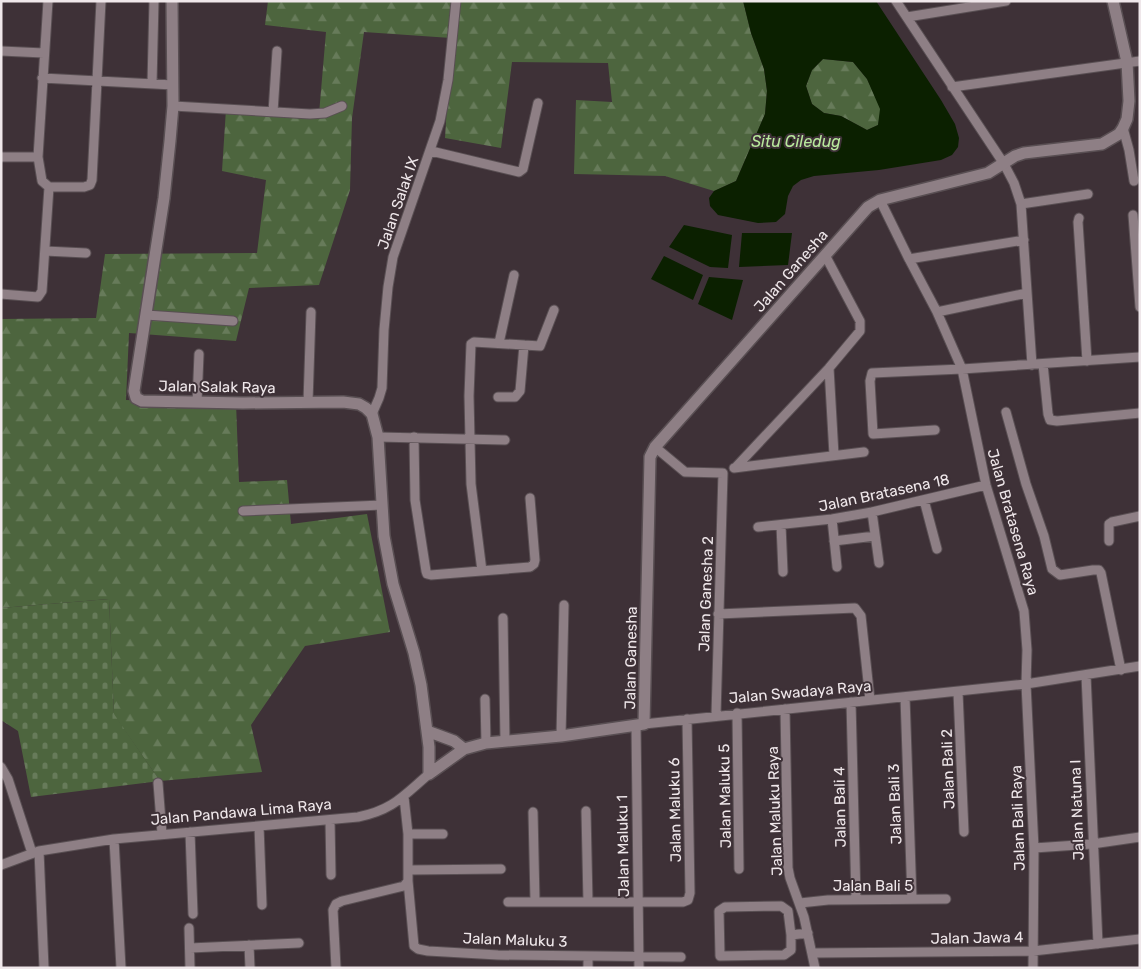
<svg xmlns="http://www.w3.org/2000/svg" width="1141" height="969" viewBox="0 0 1141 969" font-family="Rubik,sans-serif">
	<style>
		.forest { fill: url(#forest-firs) }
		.cemetery { fill: url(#cemetery-stones) }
		.water { fill: #0b2000; fill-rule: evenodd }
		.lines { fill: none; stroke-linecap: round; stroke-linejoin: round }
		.minor-casing { stroke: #594f53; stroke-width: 11 }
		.tertiary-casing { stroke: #594f53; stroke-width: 14 }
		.minor { stroke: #8e7f85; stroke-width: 9 }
		.tertiary { stroke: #8e7f85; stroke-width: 11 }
		.labels { text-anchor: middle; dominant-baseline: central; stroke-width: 4; stroke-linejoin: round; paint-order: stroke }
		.street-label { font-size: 15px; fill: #efe7ea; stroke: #3e3137 }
		.water-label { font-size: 16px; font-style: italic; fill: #b8e89c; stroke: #3e3137 }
	</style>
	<defs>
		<pattern id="forest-firs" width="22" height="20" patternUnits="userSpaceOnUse" patternTransform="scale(1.25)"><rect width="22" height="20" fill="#4d653e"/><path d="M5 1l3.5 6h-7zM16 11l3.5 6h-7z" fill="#677b5a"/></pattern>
		<pattern id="cemetery-stones" width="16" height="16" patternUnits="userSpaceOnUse" patternTransform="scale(1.25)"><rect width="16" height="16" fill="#4d653e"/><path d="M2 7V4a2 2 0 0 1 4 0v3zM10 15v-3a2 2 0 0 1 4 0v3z" fill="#677b5a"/></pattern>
	</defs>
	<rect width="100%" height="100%" fill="#3e3137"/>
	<path class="forest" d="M268 1H743L751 33 764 69 767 91 765 114 736 181 714 191 665 176 574 174 576 100 612 102 608 63 512 62 501 148 445 138 451 38 364 32 352 118 350 190 319 285 249 288 236 341 129 333 126 400 236 403 239 482 287 480 291 524 367 514 390 632 305 646 251 725 262 772 160 781 114 715 109 599 1 608V319L96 318 105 254 257 253 266 180 222 171 226 109 319 114 326 32 265 25Z
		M823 59 853 62 867 79 881 109 878 125 867 130 841 116 824 113 812 104 806 86 812 70Z"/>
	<path class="cemetery" d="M109 599 114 714 160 781 31 797 18 731 1 720V608Z"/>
	<path class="water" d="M743 1H876L941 100 955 124 959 138 958 147 952 155 941 160 879 170 814 176 801 180 793 186 788 196 785 214 776 222 758 223 718 215 710 206 709 198 714 191 736 181 765 114 767 91 764 69 751 33ZM823 59 853 62 867 79 880 109 878 125 867 130 841 116 824 113 812 104 806 86 812 70Z
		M684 225 732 235 728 268 710 267 669 247Z
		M742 233H792L788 265 739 267Z
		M664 256 703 275 693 300 651 279Z
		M709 277 743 280 732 320 698 304Z"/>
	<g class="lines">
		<defs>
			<path id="minor" d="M896 1 1004 164 1014 183 1021 204 1032 365
				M907 17 1006 1
				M1 51 44 53
				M42 78 173 85
				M152 84 154 1
				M952 87 1140 61
				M173 106 310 114 325 113 342 106
				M273 112 277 51
				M1123 128 1129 150 1134 181
				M431 151 519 172 523 169 538 103
				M1 157H38
				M49 187H84L90 185 92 180 101 1
				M880 200 909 259 937 312 962 369 986 485 1024 611 1027 650 1026 684 1034 848 1033 968
				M1021 204 1088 194
				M1133 215 1140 307
				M1079 218 1078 222 1087 361
				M45 251 86 253
				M909 259 1024 240
				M1 294 38 297 42 291 49 187 42 181 38 157 48 1
				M937 312 1027 293
				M146 315 233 321
				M499 343 514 275
				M1043 364 1048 414 1050 420 1057 421 1140 413
				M829 368 834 455
				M498 397H515L520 391 524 345
				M197 402 199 354
				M308 402 311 312
				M1006 412 1026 484 1044 536 1052 569 1060 575 1093 570H1099L1101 573 1121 670
				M372 414 379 398 382 388 384 330 388 287 393 257 440 121 448 80 456 1
				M935 430 873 434 870 381 872 373 962 369 1140 357
				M378 437 505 440
				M414 437 415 500 426 571 427 574 431 575 530 567 534 564 535 560 530 498
				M655 447 685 472 723 473
				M734 468 864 452
				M735 468 829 368 860 331V321L825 255
				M924 500 937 549
				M243 511 382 505
				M872 512 879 563
				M832 519 837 567
				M781 525 783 572
				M758 527 832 519 872 512 986 485
				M834 541 875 536
				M1109 541V524L1112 522 1140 516
				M482 571 471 484 469 396 471 344 474 342 540 346 554 310
				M718 614 855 608 861 616 870 700
				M503 618 505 741
				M1086 675 1098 944
				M958 692 964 832
				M905 697 912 899
				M485 699 486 743
				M851 702 856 899
				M785 709 788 868 790 878 804 917 815 968
				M737 713 739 869
				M716 715 723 473
				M644 724 1026 684 1140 666
				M636 725 639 968
				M561 736 564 605
				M1 767 8 779 32 853
				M158 783 162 834
				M404 797 408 834V881L414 946 418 949 428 951 498 955 681 957
				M586 811 588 902
				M533 812 535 901
				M330 820 331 875
				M259 826 262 905
				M190 832 193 914
				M408 834H443
				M114 839 121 968
				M1034 848 1092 844 1140 837
				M39 851 44 968
				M1 865 39 851 114 839 358 817C393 810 403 796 429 774
				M409 870 501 869
				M508 902H683L688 900 690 893 687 719
				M800 903 828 900 946 899
				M189 928 190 968
				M791 935 788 911 781 906 725 907 719 911 720 956 784 955 791 950V935L808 933
				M249 945 250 968
				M190 948 299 943
				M813 953 1033 951 1140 939
				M336 968 333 910 336 904 342 901 404 886 408 881
				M588 968V956"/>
			<path id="tertiary" d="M172 1 173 106 170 141 164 198 134 391 136 398 142 401 243 403 343 402 359 404 366 408 372 414 378 437 384 536 393 584 414 653 421 685 429 747V774
				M427 731 454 741 464 749
				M429 774 464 749 486 743 561 736 644 724 650 457 655 447 868 207 880 200 988 173 1015 156 1024 153 1102 144 1119 134 1123 128 1127 119 1129 101 1127 62 1113 1"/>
		</defs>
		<use href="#minor" class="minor-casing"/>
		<use href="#tertiary" class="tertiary-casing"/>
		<use href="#minor" class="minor"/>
		<use href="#tertiary" class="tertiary"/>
	</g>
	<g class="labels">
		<g class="street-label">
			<text transform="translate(398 203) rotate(-71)">Jalan Salak IX</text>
			<text transform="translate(791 271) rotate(-49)">Jalan Ganesha</text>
			<text transform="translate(217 387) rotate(1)">Jalan Salak Raya</text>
			<text transform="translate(884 493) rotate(-12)">Jalan Bratasena 18</text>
			<text transform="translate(1013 522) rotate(74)">Jalan Bratasena Raya</text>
			<text transform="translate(706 594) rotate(-88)">Jalan Ganesha 2</text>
			<text transform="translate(631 658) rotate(-89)">Jalan Ganesha</text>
			<text transform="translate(800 692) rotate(-5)">Jalan Swadaya Raya</text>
			<text transform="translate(948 769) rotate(-92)">Jalan Bali 2</text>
			<text transform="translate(725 796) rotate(-91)">Jalan Maluku 5</text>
			<text transform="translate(895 804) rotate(-92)">Jalan Bali 3</text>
			<text transform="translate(840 807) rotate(-91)">Jalan Bali 4</text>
			<text transform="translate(675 810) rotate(-91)">Jalan Maluku 6</text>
			<text transform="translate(1077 810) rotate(-92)">Jalan Natuna I</text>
			<text transform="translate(775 811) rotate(-92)">Jalan Maluku Raya</text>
			<text transform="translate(241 812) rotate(-5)">Jalan Pandawa Lima Raya</text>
			<text transform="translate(1018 818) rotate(-92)">Jalan Bali Raya</text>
			<text transform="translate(623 846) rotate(-91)">Jalan Maluku 1</text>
			<text x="873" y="886">Jalan Bali 5</text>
			<text transform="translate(977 938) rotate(-1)">Jalan Jawa 4</text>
			<text transform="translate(515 940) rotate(2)">Jalan Maluku 3</text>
		</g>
		<g class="water-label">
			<text x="796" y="141">Situ Ciledug</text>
		</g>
	</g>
	<rect width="1141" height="969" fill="none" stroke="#efe7ea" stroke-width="5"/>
</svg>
